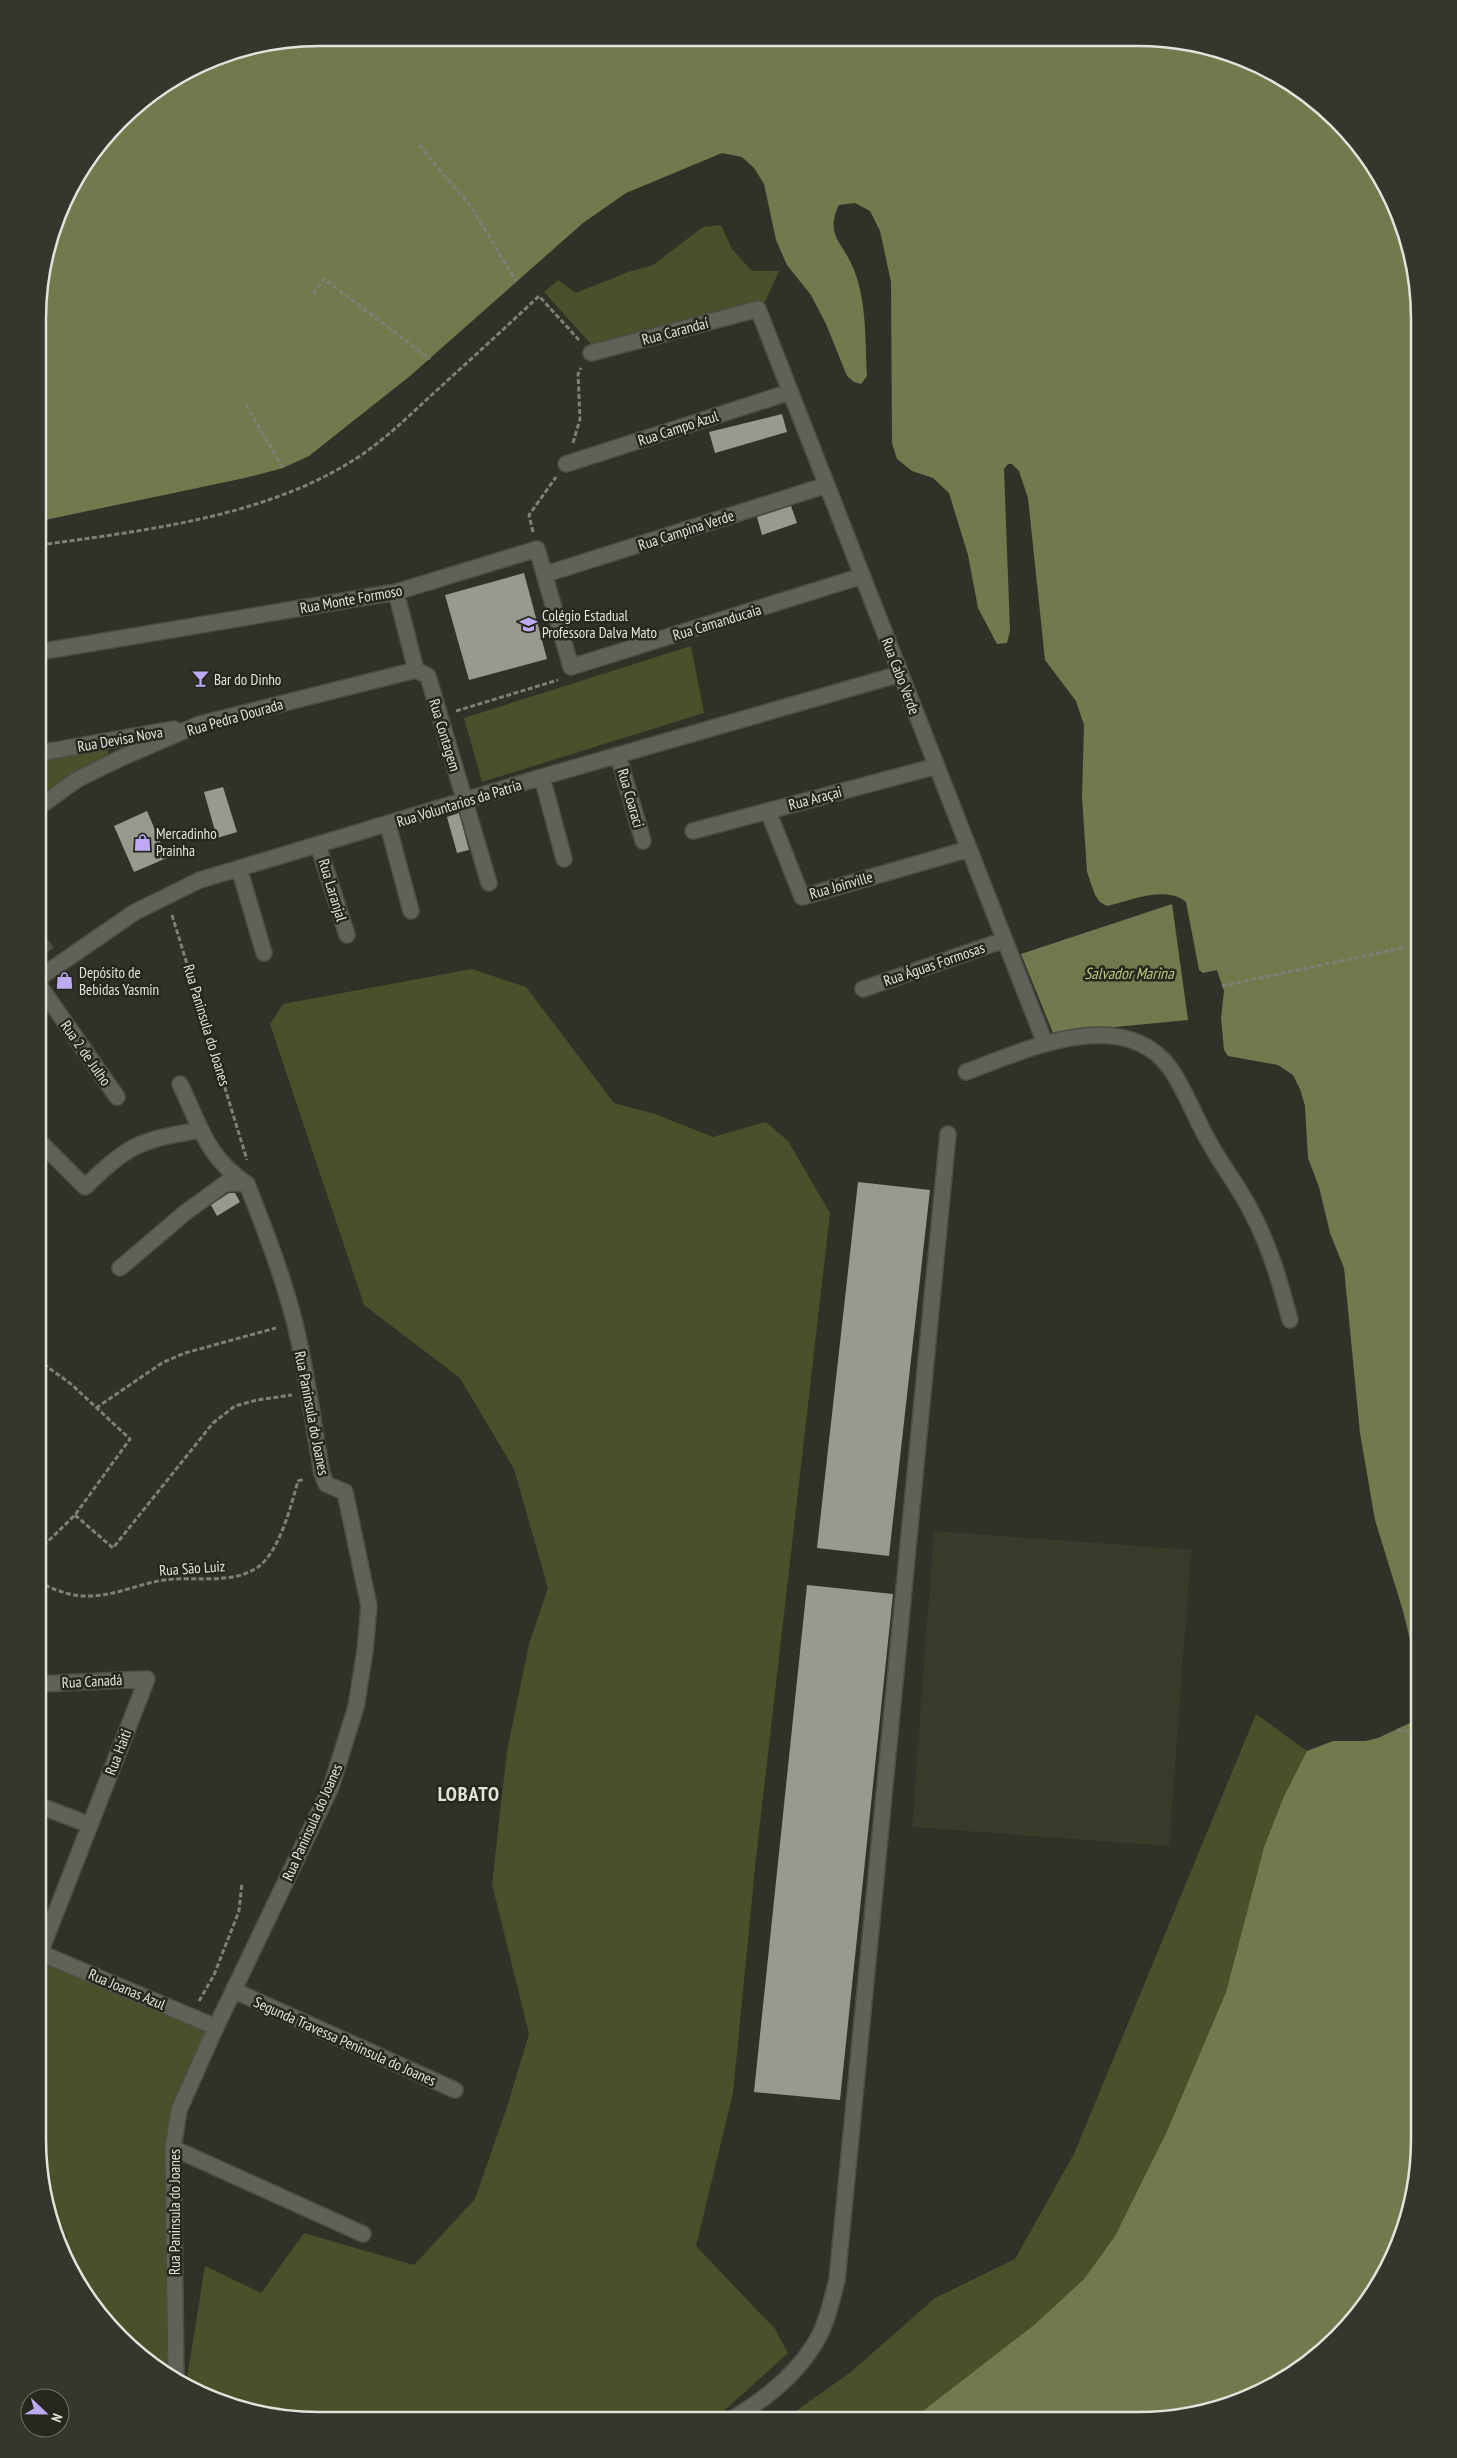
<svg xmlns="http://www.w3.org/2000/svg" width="1457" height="2458" viewBox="0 0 1457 2458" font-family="'PT Sans Narrow',sans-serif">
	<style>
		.built { fill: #393c2b }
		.green { fill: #4a502a }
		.water { fill: #71794d }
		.building { fill: #979a8d }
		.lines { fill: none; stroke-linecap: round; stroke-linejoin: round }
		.minor-tunnel { stroke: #4b4d43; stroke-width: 15; stroke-dasharray: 15 8; stroke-linecap: butt }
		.minor-casing { stroke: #4c4e45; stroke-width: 18 }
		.path { stroke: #7e8077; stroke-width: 3; stroke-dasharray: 5 2.5; stroke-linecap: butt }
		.minor { stroke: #606257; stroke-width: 15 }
		.labels { text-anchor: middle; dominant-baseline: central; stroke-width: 5; stroke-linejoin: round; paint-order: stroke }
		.street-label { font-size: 15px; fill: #e1e3dc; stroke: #26281e }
		.poi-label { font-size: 15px; fill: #e1e3dc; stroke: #26281e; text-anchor: start }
		.water-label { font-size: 16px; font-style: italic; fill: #bcc881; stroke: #26281e }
		.district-label { font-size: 20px; font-weight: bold; letter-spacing: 1px; fill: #e1e3dc; stroke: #26281e }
		.rim { fill: none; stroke: #e1e3dc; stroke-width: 2.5 }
	</style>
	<rect width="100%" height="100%" fill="#303228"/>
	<path class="built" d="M934 1531 1191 1550 1169 1846 912 1827Z"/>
	<path class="green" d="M721 225 732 249 752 271H779L764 304 591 344 544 292 558 280 576 293 628 272 653 265 703 227Z
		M691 646 704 713 482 782 464 718Z
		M106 748 110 758 75 771 39 798V759Z
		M472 969 526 987 614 1103 655 1114 713 1137 766 1122 788 1141 830 1213 756 1858 733 2093 696 2246 775 2329 788 2353 715 2419 283 2418 211 2399 186 2384 205 2266 261 2293 304 2233 414 2265 475 2199 507 2107 529 2034 492 1884 507 1751 529 1644 548 1588 514 1469 460 1378 364 1305 270 1024 283 1004Z
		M1256 1714 1307 1751 1284 1796 1264 1847 1226 1992 1167 2131 1115 2236 1084 2279 1034 2325 911 2420H783L851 2372 935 2298 1015 2259 1074 2154Z
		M45 1964 212 2033 171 2121V2376L147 2362 96 2310 63 2253 67 2237 51 2207 38 2139V1982Z"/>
	<path class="water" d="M319 38 1175 40 1246 59 1310 96 1361 148 1398 212 1419 319V1677L1403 1611 1375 1520 1360 1433 1344 1268 1330 1233 1319 1187 1308 1158 1305 1106 1300 1089 1293 1075 1278 1065 1228 1056 1224 1050 1221 1018 1224 991 1217 970 1203 973 1199 970 1186 902C1165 885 1131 901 1107 906L1100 902 1095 895 1087 872 1082 797 1084 725 1076 701 1045 660 1028 498 1019 471 1012 464H1008L1004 469 1010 631 1007 643 997 644 978 608 968 555 949 493 933 478 912 471 897 459 892 443 891 282 880 231 870 211 855 203 839 205C825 234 841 241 852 265 867 298 865 340 867 376L861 384 854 382 847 376 826 324 811 295 787 265 776 240 764 184 754 168 742 157 722 153 626 193 583 223 410 376 309 456 283 468 245 478 40 521V283L67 194 133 108 212 59Z
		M1172 904 1188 1020 1053 1033 1021 954Z
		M1419 1716V2158L1398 2246 1361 2310 1310 2362 1245 2399 1138 2420H911L1034 2325 1084 2279 1115 2236 1167 2131 1226 1992 1264 1847 1284 1796 1307 1751 1333 1741H1365L1378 1738 1410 1723Z"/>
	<path class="building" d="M782 414 787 432 715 453 709 432Z
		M791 506 797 523 762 535 757 517Z
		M524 573 547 659 469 680 445 595Z
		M223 787 237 832 217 838 204 792Z
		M147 811 167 858 134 872 114 826Z
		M459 813 469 850 457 853 447 817Z
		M858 1182 930 1190 889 1556 817 1548Z
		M229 1193H235L240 1202 217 1216 211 1205Z
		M807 1585 893 1594 840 2100 754 2092Z"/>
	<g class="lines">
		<path class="minor-tunnel" d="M39 940 57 964"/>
		<defs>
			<path id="minor" d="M591 353 758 309 1045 1043
				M566 464 790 392
				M546 574 827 485
				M396 592 416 670 428 676 489 883
				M39 652 396 592 537 549 571 667 862 576
				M39 753 174 729
				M618 755 643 841
				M542 777 564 859
				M39 807 78 779 121 758 200 724 416 670
				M768 811 802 897 969 849
				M388 825 411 911
				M693 831 937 766
				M318 845 347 935
				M239 868 264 953
				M39 978 135 912 200 880 542 777 900 674
				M39 985 117 1097
				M863 989 1004 940
				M966 1072C1025 1050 1122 1004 1170 1068 1186 1091 1195 1118 1209 1142 1222 1166 1240 1188 1252 1213 1270 1247 1280 1282 1290 1320
				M180 1084C200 1125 206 1157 247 1184
				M39 1141 85 1187C97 1176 109 1163 123 1154 145 1138 174 1135 200 1130
				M120 1268 186 1212 226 1183 247 1184
				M38 1684 147 1679 40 1953
				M38 1805 90 1825
				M38 1952 216 2027
				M235 1991 455 2090
				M173 2148 363 2234
				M176 2378 173 2148 179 2110 216 2027 331 1787 356 1707 365 1651 369 1606 345 1492 326 1484 322 1473C313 1424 307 1373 295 1324 283 1276 265 1230 247 1184
				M732 2419C761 2402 793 2377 812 2348 826 2328 831 2303 837 2280L948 1134"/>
		</defs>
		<use href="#minor" class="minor-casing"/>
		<path class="path" d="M419 145 472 208 516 281
			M313 294 324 279 430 359
			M246 405 283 468
			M573 443 580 419 578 374 581 368
			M533 532 529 515 556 477
			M40 545C148 530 276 516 367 451 392 433 414 411 436 391 470 360 505 328 539 296L579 340
			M456 711 558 680
			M172 915 247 1160
			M1222 986 1407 947
			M96 1408 162 1363 185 1353 276 1328
			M75 1515 113 1548 213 1423 235 1406 257 1400 292 1395
			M38 1551 75 1515 130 1439 71 1384 38 1360
			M38 1582C53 1589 69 1596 86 1596 112 1597 138 1584 164 1580 194 1576 232 1585 258 1567 280 1551 291 1505 298 1481L305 1479
			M1397 1730 1419 1732
			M199 2001 214 1975 239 1911 242 1883"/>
		<use href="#minor" class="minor"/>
	</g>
	<defs>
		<symbol id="school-bare" viewBox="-9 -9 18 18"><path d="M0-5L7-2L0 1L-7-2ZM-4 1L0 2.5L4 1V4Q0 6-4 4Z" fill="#bea9f5" stroke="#26281e" stroke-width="2.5" paint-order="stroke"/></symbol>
		<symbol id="bar-bare" viewBox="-9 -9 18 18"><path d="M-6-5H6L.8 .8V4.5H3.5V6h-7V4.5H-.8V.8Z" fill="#bea9f5" stroke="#26281e" stroke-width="2.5" paint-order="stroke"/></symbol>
		<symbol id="shop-bare" viewBox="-9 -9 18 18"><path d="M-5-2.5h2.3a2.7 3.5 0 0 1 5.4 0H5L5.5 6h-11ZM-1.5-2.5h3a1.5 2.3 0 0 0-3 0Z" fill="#bea9f5" stroke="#26281e" stroke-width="2.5" paint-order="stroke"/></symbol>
	</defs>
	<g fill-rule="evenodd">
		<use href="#school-bare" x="516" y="612" width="25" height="25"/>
		<use href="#bar-bare" x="188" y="666" width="25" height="25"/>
		<use href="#shop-bare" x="130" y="830" width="25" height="25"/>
		<use href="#shop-bare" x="52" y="968" width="25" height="25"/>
	</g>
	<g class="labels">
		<g class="street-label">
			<text transform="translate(675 331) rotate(-15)">Rua Carandaí</text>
			<text transform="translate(678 428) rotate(-18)">Rua Campo Azul</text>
			<text transform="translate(686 530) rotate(-18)">Rua Campina Verde</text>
			<text transform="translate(351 599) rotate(-10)">Rua Monte Formoso</text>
			<text transform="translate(717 622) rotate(-17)">Rua Camanducaia</text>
			<text transform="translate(901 676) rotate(69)">Rua Cabo Verde</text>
			<text transform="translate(235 717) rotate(-16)">Rua Pedra Dourada</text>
			<text transform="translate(445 735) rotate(73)">Rua Contagem</text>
			<text transform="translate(120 739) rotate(-10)">Rua Devisa Nova</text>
			<text transform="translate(631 798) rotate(74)">Rua Coaraci</text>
			<text transform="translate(815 798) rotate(-15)">Rua Araçai</text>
			<text transform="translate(459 803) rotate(-17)">Rua Voluntarios da Patría</text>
			<text transform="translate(841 885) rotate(-16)">Rua Joinville</text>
			<text transform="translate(333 890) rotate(73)">Rua Laranjal</text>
			<text transform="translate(934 964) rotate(-19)">Rua Águas Formosas</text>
			<text transform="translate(207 1025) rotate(73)">Rua Paninsula do Joanes</text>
			<text transform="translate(86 1053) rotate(55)">Rua 2 de Julho</text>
			<text transform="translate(312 1413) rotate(79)">Rua Paninsula do Joanes</text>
			<text transform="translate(192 1568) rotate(-4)">Rua São Luiz</text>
			<text transform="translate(92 1681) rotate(-3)">Rua Canadá</text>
			<text transform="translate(118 1752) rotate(-69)">Rua Haiti</text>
			<text transform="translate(312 1822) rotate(-66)">Rua Paninsula do Joanes</text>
			<text transform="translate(127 1989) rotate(23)">Rua Joanas Azul</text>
			<text transform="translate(345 2041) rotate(24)">Segunda Travessa Peninsula do Joanes</text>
			<text transform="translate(174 2212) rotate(-90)">Rua Paninsula do Joanes</text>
		</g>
		<g class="poi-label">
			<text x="542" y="615">Colégio Estadual<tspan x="542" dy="17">Professora Dalva Mato</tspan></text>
			<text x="214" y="679">Bar do Dinho</text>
			<text x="156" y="833">Mercadinho<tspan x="156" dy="17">Prainha</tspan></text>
			<text x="79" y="972">Depósito de<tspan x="79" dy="17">Bebidas Yasmin</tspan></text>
		</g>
		<g class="water-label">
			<text x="1129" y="973">Salvador Marina</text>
		</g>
		<g class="district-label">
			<text x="469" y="1794">LOBATO</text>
		</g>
	</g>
	<path d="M0 0H1457V2458H0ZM319 46H1138A273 273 0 0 1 1411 319V2139A273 273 0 0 1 1138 2412H319A273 273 0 0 1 46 2139V319A273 273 0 0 1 319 46Z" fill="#35372d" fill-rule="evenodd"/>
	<path class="rim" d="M319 46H1138A273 273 0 0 1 1411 319V2139A273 273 0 0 1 1138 2412H319A273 273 0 0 1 46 2139V319A273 273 0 0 1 319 46Z"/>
	<g transform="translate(45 2413) rotate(112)"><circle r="24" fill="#26281e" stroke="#71736a"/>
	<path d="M0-4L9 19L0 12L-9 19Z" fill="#bea9f5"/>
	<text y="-8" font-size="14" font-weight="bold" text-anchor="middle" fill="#e1e3dc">N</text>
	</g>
</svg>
